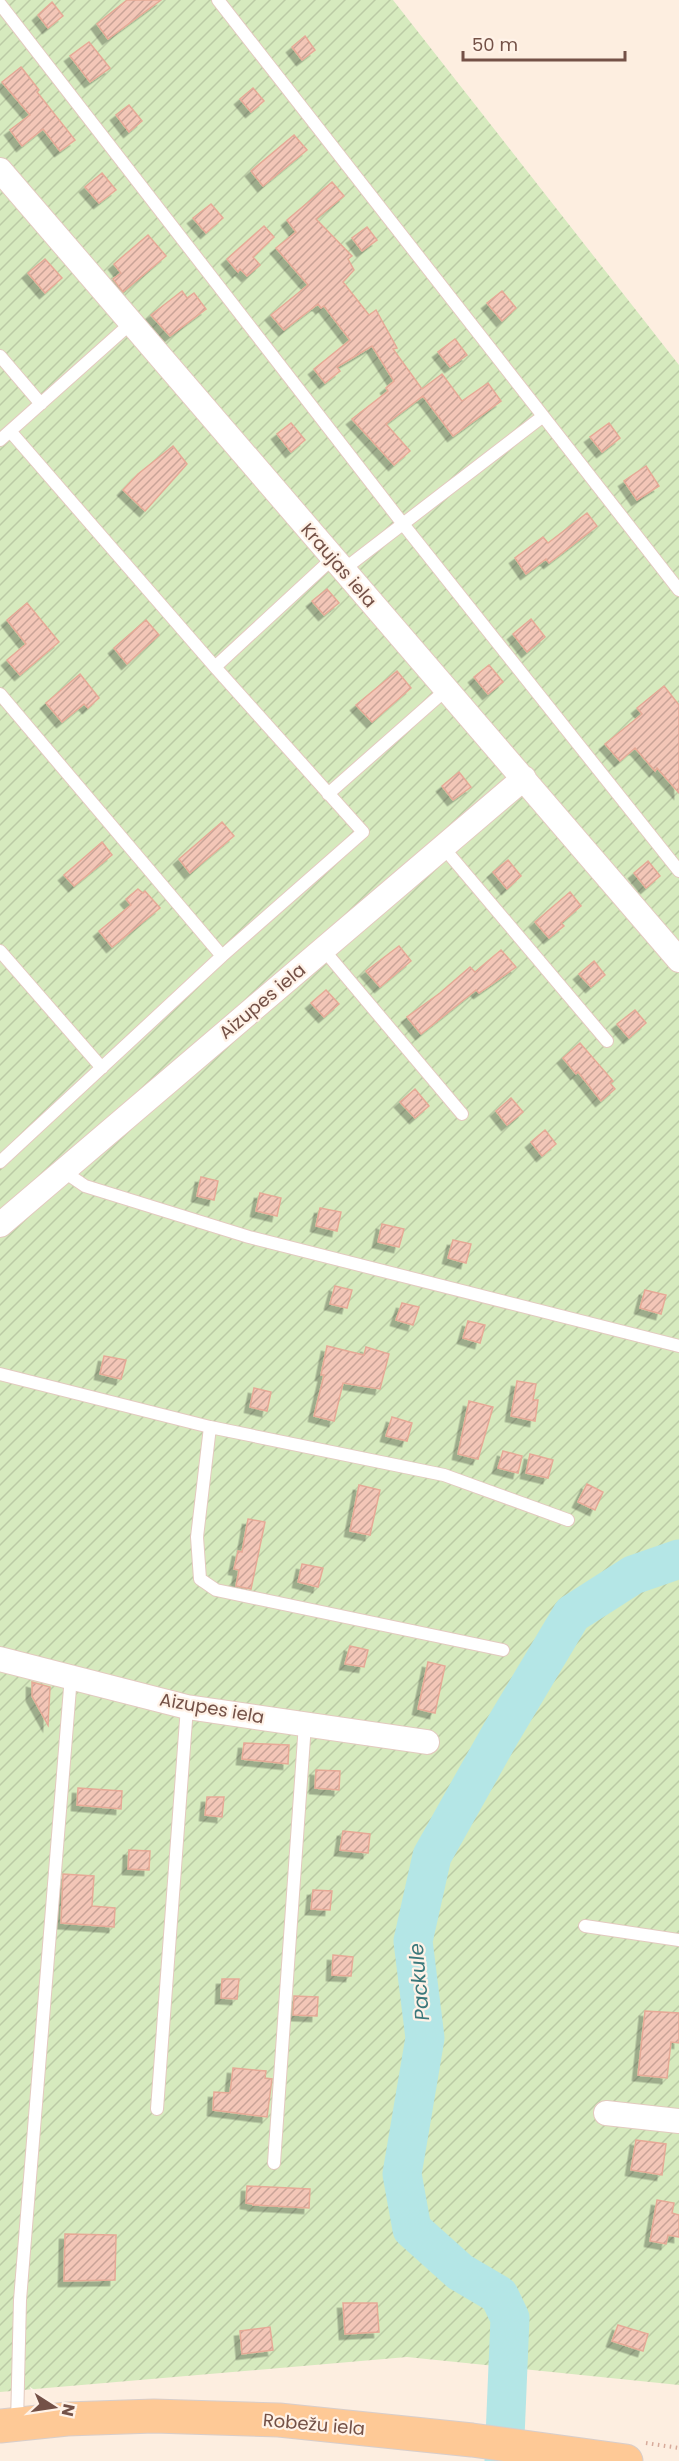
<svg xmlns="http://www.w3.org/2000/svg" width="679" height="2461" viewBox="0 0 679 2461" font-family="Poppins,sans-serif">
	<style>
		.garden { fill: url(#garden-furrows) }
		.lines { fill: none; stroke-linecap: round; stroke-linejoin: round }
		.river { stroke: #b4e6e6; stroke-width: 39 }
		.building { fill: url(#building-hatch); stroke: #e6aa97; stroke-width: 1.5; filter: url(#shadow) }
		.lane-casing { stroke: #e3cabf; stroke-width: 14 }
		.street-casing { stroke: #e3cabf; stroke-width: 26 }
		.primary-casing { stroke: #d8cecb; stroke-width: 35 }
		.path { stroke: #d7aa9a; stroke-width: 4; stroke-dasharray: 1.5 4.5; stroke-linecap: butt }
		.lane { stroke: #fff; stroke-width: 12 }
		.street { stroke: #fff; stroke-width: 24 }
		.primary { stroke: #fec996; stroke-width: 33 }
		.labels { text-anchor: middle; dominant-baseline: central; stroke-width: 4.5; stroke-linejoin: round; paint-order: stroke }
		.street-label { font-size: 18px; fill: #745147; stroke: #fff2e7 }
		.water-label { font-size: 20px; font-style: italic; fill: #3a787b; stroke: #fff2e7 }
	</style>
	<defs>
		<pattern id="garden-furrows" width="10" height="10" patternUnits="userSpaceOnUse" patternTransform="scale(1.5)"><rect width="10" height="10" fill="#d6eabe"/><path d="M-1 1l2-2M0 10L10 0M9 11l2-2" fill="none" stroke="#bbcaa5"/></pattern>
		<pattern id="building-hatch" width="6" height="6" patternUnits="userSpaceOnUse" patternTransform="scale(1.5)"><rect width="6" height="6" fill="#f3c6b7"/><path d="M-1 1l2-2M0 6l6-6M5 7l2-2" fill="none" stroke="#c9a397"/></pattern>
		<filter id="shadow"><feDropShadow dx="-5.5" dy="5.5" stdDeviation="0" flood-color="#0004"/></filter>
	</defs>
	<rect width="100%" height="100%" fill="#fdeee0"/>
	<path class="garden" d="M0 0H393L679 365V2385L407 2357 0 2392Z"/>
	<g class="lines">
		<path class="river" d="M504 2461 510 2318 499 2295 460 2272 412 2229 402 2174 425 2038 413 1941 432 1856 501 1733 572 1614 633 1575 679 1559"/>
	</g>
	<path class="building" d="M127 0H161L108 39 97 24Z
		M52 2 63 16 48 28 38 15Z
		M305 36 315 50 302 60 292 47Z
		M89 42 110 68 90 82 70 56Z
		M21 67 39 90 37 92 75 140 60 151 43 129 22 146 10 130 30 115 2 82Z
		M253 88 264 101 251 112 240 99Z
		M129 105 142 121 129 132 116 115Z
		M294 135 307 150 263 186 251 171Z
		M102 173 116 190 99 203 85 187Z
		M332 182 344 196 316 219 352 256 348 259 354 270 343 282 369 315 376 310 397 348 393 349 422 389 442 374 462 401 488 383 501 401 453 436 423 396 386 424 410 451 394 465 352 419 388 391 386 388 394 381 372 346 337 367 340 371 325 383 314 369 350 340 324 306 321 308 318 304 284 330 271 315 308 285 276 248 296 232 287 220Z
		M211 204 223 218 206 233 193 218Z
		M264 226 274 237 253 257 260 265 247 276 240 269 238 272 227 259Z
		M367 227 377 240 362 251 352 238Z
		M148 235 166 256 123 292 113 279 121 273 114 264Z
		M45 259 62 278 45 293 28 273Z
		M182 291 187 298 194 293 206 309 170 336 151 315Z
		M502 291 516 308 502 321 487 303Z
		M455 339 467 355 450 367 438 352Z
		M291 423 305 440 291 452 277 434Z
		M609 423 620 438 602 452 590 437Z
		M173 446 187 464 145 511 123 490 138 474Z
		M646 466 659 486 637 500 624 481Z
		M587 513 597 526 549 563 546 559 526 574 515 558 543 537 548 543Z
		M327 589 339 603 324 615 312 601Z
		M27 603 59 642 20 675 7 660 26 644 7 620Z
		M531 619 545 637 527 652 513 634Z
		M146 620 159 635 127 664 114 648Z
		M489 665 503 682 488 694 474 677Z
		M397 671 411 688 372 722 356 705Z
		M80 674 99 698 88 708 84 704 62 722 46 703Z
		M664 686 679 705V793L657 768 655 771 635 748 620 761 605 744 642 714 637 708Z
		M459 772 471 787 453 800 442 786Z
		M222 822 234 836 190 873 179 859Z
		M102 842 112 855 74 886 64 875Z
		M508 860 521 876 507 889 493 872Z
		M648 861 660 876 646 888 634 873Z
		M138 889 143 893 145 891 160 908 112 947 99 931 131 905 126 899Z
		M570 892 581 906 561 923 564 926 549 938 535 922Z
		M399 946 411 961 380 987 366 971Z
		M501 950 516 967 479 993 476 990 421 1034 407 1017 440 993 470 967 475 972Z
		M594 961 605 975 591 987 579 974Z
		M326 990 339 1004 324 1017 311 1003Z
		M635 1010 646 1023 629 1038 617 1024Z
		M580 1043 613 1081 610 1083 615 1089 601 1101 578 1072 576 1074 563 1058Z
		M415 1089 429 1106 415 1118 400 1102Z
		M511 1098 523 1112 507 1125 496 1111Z
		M545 1130 556 1144 542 1156 531 1142Z
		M201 1177 218 1181 214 1200 197 1196Z
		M260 1193 281 1198 277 1216 256 1211Z
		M320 1208 341 1212 337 1231 316 1226Z
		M382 1224 404 1229 399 1247 378 1242Z
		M453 1240 471 1244 466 1263 448 1258Z
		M335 1286 352 1290 347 1308 330 1304Z
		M645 1290 666 1295 661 1314 640 1308Z
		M402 1303 419 1307 413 1325 396 1320Z
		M468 1321 485 1325 480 1343 463 1338Z
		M327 1346 364 1355 366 1347 389 1354 380 1389 343 1383 334 1421 314 1416 324 1375H321Z
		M104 1356 126 1360 121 1379 100 1374Z
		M517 1381 536 1384 533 1400H538L535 1421 511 1416Z
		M254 1388 271 1392 267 1411 250 1407Z
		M469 1401 493 1407 478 1459 458 1454Z
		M392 1417 412 1423 407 1441 386 1436Z
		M503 1451 522 1456 518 1473 498 1468Z
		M530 1454 553 1460 548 1478 526 1473Z
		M587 1484 603 1492 595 1510 578 1502Z
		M359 1485 380 1490 370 1535 350 1531Z
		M248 1519 265 1522 251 1589 236 1586 239 1570 234 1569 238 1551 242 1552Z
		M302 1564 323 1568 318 1587 298 1582Z
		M350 1646 368 1650 364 1667 345 1664Z
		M428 1662 445 1666 435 1713 418 1709Z
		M32 1682 50 1687 48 1725 32 1696Z
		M244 1743 289 1745 288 1764 242 1759Z
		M316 1770 340 1771 339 1790 315 1788Z
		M78 1788 122 1791 121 1809 77 1805Z
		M207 1797H224L222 1817 205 1815Z
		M343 1831 370 1834 368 1853 340 1850Z
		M129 1850 150 1851 149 1870 128 1869Z
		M63 1874 94 1876 92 1906 115 1908 114 1927 61 1923Z
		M313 1890 332 1891 330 1910 311 1909Z
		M333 1955 353 1957 351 1976 332 1975Z
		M222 1979H239L237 1999 221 1998Z
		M294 1996 318 1997 317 2016 293 2015Z
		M645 2011 679 2013V2043L671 2042 667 2078 638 2075Z
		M233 2068 266 2071 265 2078 272 2079 267 2117 213 2110 214 2092 230 2093Z
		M636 2140 666 2144 662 2175 631 2170Z
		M247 2186 310 2189 309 2208 253 2205V2204L246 2203Z
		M657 2200 674 2203 672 2213 679 2215V2237L668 2235 666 2244 650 2241Z
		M65 2234 116 2235 115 2280 64 2281Z
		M343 2303H377L379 2332 345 2334Z
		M618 2325 648 2334 643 2351 612 2341Z
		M270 2327 273 2350 242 2354 240 2331Z"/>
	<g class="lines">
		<defs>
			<path id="lane" d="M218 0 679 590
				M0 4 403 524 679 871
				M0 356 41 404
				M10 431 215 667
				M0 440 130 324
				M343 570 542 417
				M0 694 222 956 363 832 215 667 333 558
				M328 794 447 689
				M443 847 607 1041
				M323 949 462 1114
				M0 951 102 1068
				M0 1162 222 956
				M63 1171 85 1186 249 1237 679 1346
				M0 1374 210 1427 444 1475 568 1520
				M210 1427 197 1537 200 1579 216 1590 503 1650
				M585 1926 679 1940
				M157 2109 187 1707
				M274 2163 305 1724
				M17 2423 20 2300 71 1676"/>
			<path id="street" d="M0 170 679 960
				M0 1225 524 778
				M0 1659 187 1707 427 1742
				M606 2113 679 2121"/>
			<path id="primary" d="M0 2426 67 2419 154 2416 279 2420 472 2440 626 2461"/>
		</defs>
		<use href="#lane" class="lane-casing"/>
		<use href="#street" class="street-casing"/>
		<use href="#primary" class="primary-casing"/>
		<path class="path" d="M646 2443 679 2448"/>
		<use href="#lane" class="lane"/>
		<use href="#street" class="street"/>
		<use href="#primary" class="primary"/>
	</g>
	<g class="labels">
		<g class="street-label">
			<text transform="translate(339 565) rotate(49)">Kraujas iela</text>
			<text transform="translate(262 1001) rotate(-40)">Aizupes iela</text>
			<text transform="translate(212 1708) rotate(10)">Aizupes iela</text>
			<text transform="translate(314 2424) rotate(5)">Robežu iela</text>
		</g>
		<g class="water-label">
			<text transform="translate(419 1982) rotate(-95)">Packule</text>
		</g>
	</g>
	<g transform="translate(54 2407) rotate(102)" stroke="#fff2e7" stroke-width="4.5" paint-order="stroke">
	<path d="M0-4.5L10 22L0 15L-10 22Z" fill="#745147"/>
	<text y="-9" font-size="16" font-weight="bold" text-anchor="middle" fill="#745147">N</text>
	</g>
	<path d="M463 51v9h162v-9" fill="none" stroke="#745147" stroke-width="3"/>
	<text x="472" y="51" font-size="18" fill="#745147" stroke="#fff2e7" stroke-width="4.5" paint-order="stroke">50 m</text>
</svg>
